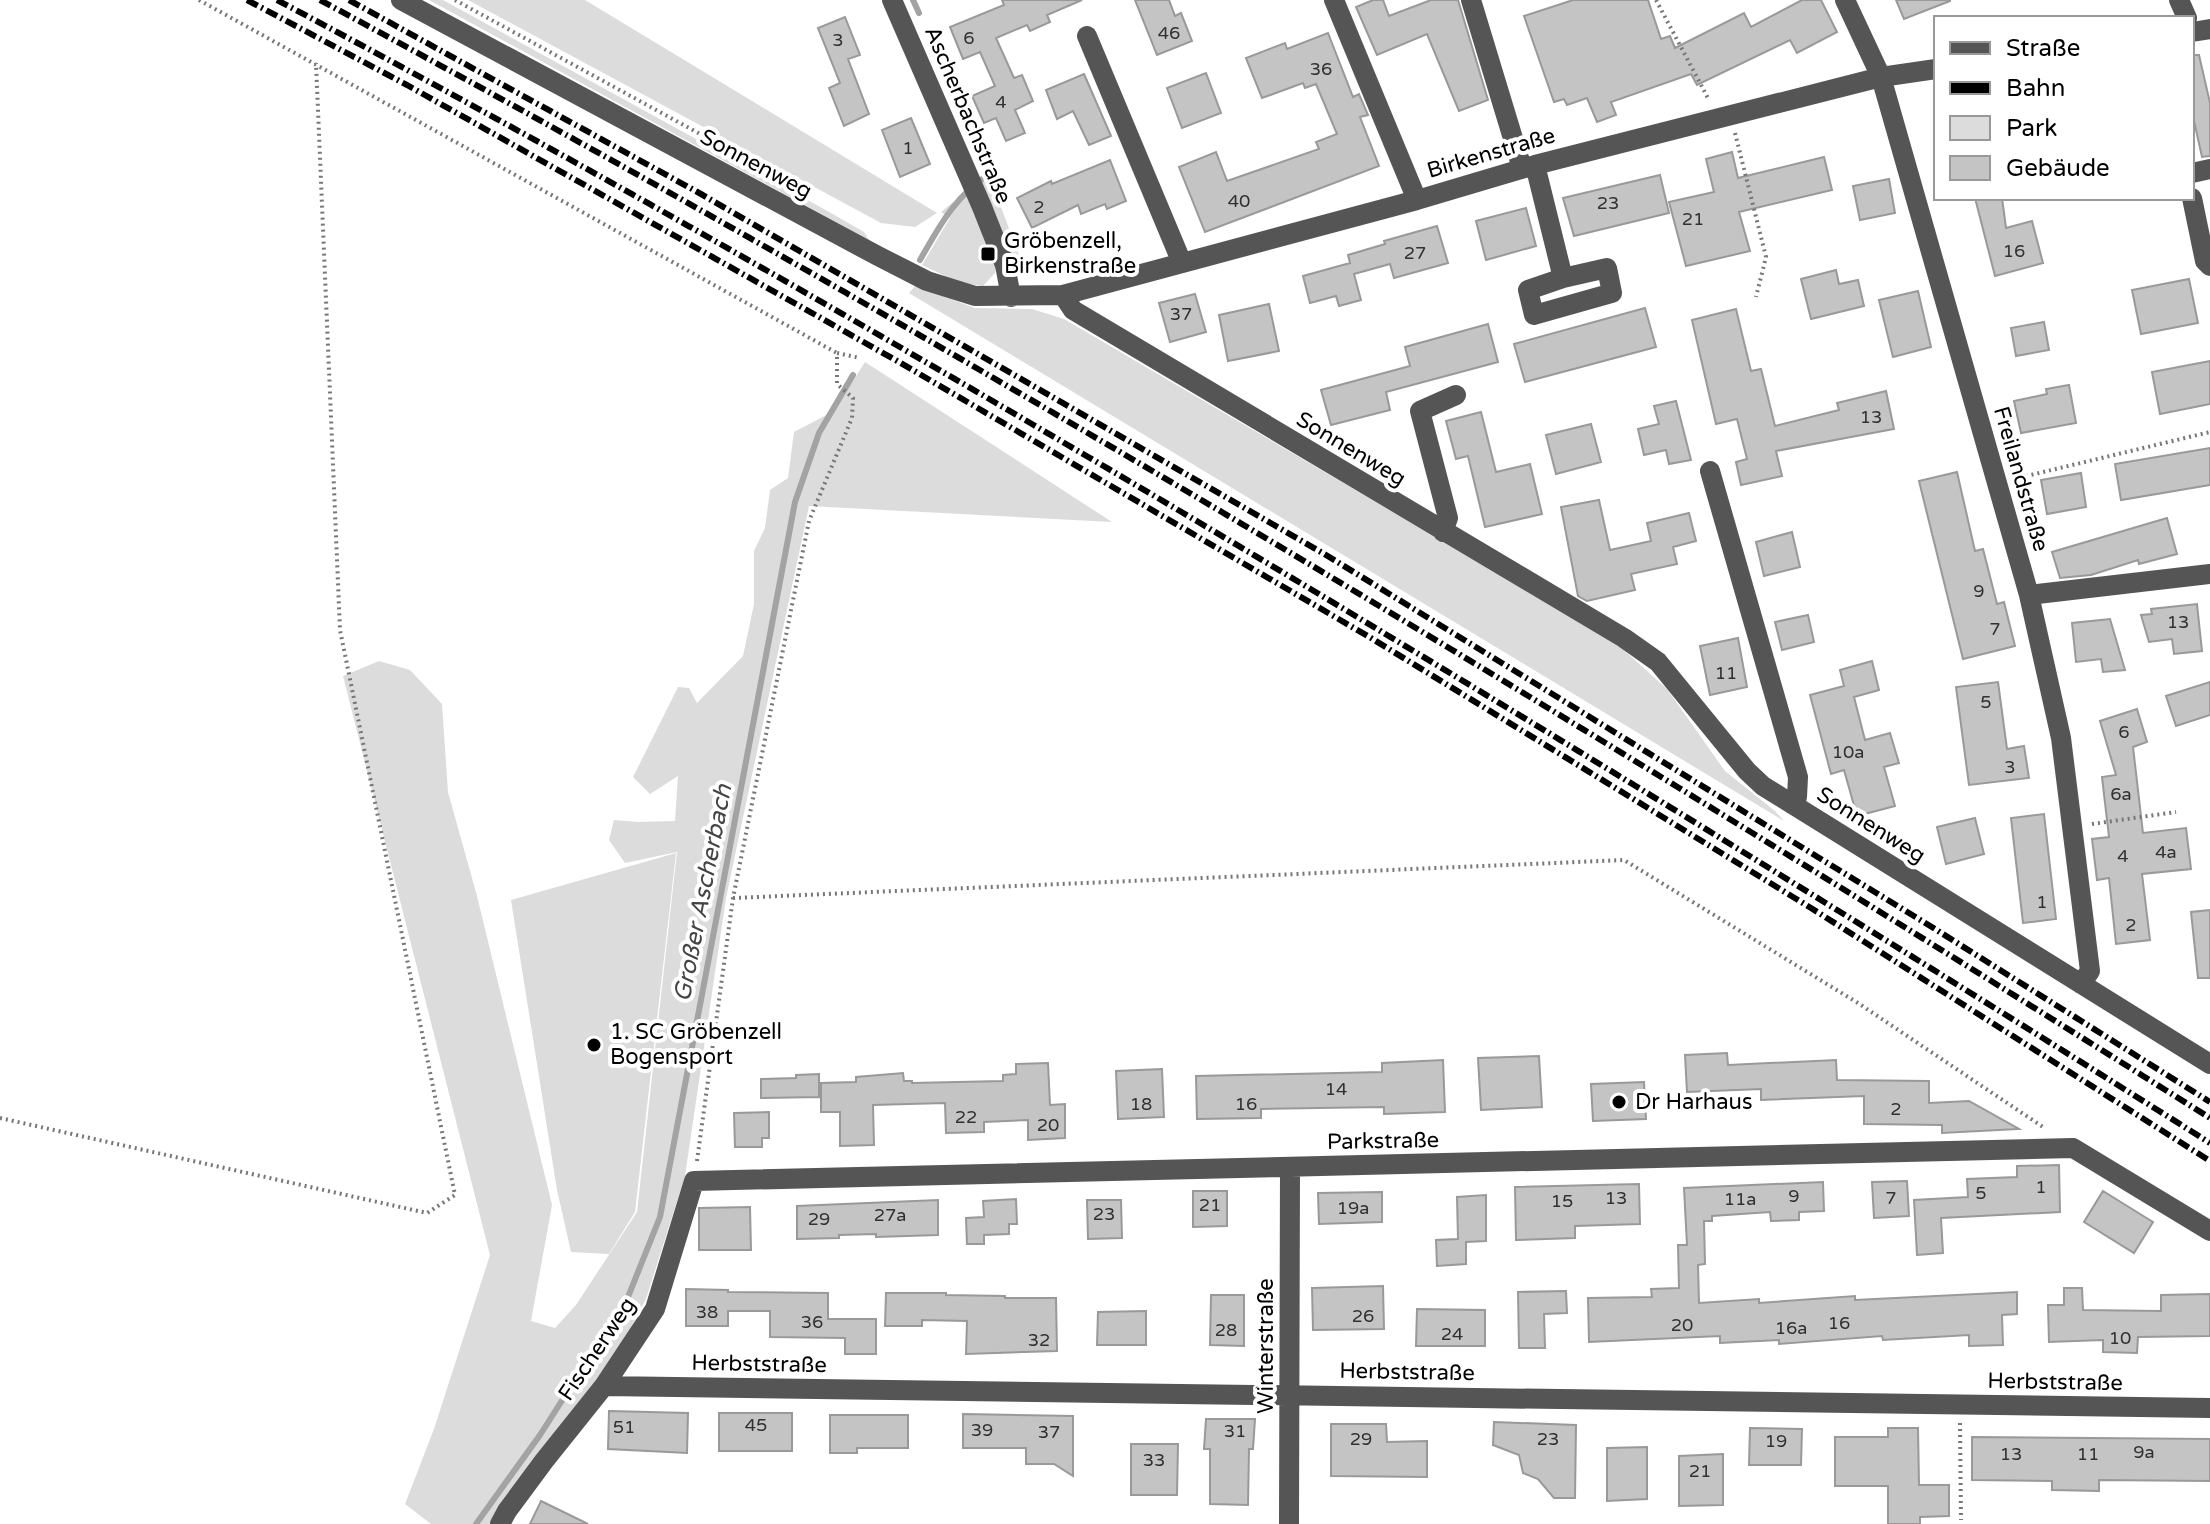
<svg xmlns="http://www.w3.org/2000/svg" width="2210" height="1524" viewBox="0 0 2210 1524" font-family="'Varela Round',sans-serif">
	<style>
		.green { fill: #dcdcdc }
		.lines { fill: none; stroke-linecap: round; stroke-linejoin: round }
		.stream { stroke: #a3a3a3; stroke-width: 6 }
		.building { fill: #c4c4c4; stroke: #999; stroke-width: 2 }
		.path { stroke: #777; stroke-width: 4; stroke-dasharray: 2 4; stroke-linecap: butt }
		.minor { stroke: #555; stroke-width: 20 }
		.rail { stroke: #000; stroke-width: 6; stroke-dasharray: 12 4 2 4; stroke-linecap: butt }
		.poi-dot { fill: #000; stroke: #fff; stroke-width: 3 }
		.labels { text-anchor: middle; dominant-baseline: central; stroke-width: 8; stroke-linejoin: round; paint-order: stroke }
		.number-label { font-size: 18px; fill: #313131 }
		.street-label { font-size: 22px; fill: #000; stroke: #fff }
		.poi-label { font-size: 22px; fill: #000; stroke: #fff; text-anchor: start }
		.water-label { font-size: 24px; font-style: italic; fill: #444; stroke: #fff }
	</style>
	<rect width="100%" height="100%" fill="#fff"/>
	<path class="green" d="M429 0H443L831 213 864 232 869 240Z
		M468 0H585L937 213 915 227 881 223Z
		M988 173 1021 260H999L995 273 983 286 960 283 922 265 950 218 941 212Z
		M915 286 975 308 1032 309 1064 319 1616 643 1667 689 1725 771 1775 811 1784 821 909 293Z
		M865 362 1112 522 809 506 726 898 685 1176 646 1299 614 1360 500 1505 489 1524H431L405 1504 434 1429 490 1255 343 676 379 661 410 670 442 704 448 792 477 896 552 1205 531 1321 555 1328 576 1305 637 1212 677 852 625 863 609 840 614 820 639 822 675 821 678 776 650 794 633 777 678 687 689 688 697 703 743 656 754 604V551L765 528 770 490 788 478 794 432 834 411Z
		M676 853 635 1212 609 1254 571 1252 557 1190 511 900Z"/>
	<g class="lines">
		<path class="stream" d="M913 0 919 13
			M920 260C939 227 955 196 988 175L931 42
			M476 1524 540 1435 628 1297 660 1217 795 502 819 433 853 375"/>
	</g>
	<path class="building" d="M1002 0H1082L1047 15 1050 22 1030 31 1027 25 996 38 1014 78 1022 75 1033 101 1015 110 1025 133 1006 141 996 118 984 123 972 96 995 86 980 52 963 59 950 27 1004 5Z
		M1135 0H1169L1175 16 1181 13 1192 41 1157 55Z
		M1373 0H1383L1389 16 1431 0H1458L1488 100 1459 111 1427 34 1377 55 1356 7Z
		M1573 0H1648L1661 39 1670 36 1675 48 1744 13 1751 27 1802 0H1821L1837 32 1797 53 1790 40 1697 85 1691 74 1611 102 1616 115 1597 122 1587 98 1567 105 1564 99 1554 102 1524 16Z
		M1896 0H1950V1L1904 19Z
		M845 17 860 55 848 59 869 114 844 126 829 88 840 83 818 28Z
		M1328 33 1353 97 1359 94 1368 115 1360 117 1379 166 1205 232 1179 167 1216 152 1227 181 1319 149 1316 142 1337 134 1316 84 1305 88 1303 83 1262 98 1246 58 1285 43 1287 49Z
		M2192 55H2199L2210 103V156L2202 157 2192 112Z
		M1206 73 1221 113 1182 128 1167 88Z
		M1084 74 1111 136 1089 145 1073 111 1057 119 1046 90Z
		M911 118 930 164 900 177 882 130Z
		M1732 152 1738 178 1824 157 1832 190 1739 212 1750 251 1686 266 1669 202 1714 192 1706 159Z
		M1110 160 1126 201 1107 209 1105 204 1081 214 1078 205 1032 228 1017 198 1051 181 1052 184Z
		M1660 175 1669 213 1574 236 1563 198Z
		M1889 179 1895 213 1860 220 1853 186Z
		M1975 198H2002L2006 228 2032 221 2043 263 1995 276Z
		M1526 208 1536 246 1486 260 1476 221Z
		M1437 226 1448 263 1394 278 1390 264 1354 274 1361 300 1339 306 1336 296 1310 303 1303 276 1350 263 1348 255 1385 244 1384 241Z
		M1836 270 1839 284 1858 280 1864 306 1811 319 1801 279Z
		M2189 279 2198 323 2141 334 2132 290Z
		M1918 291 1931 347 1893 357 1879 300Z
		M1195 294 1206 332 1170 342 1159 303Z
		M1269 304 1279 351 1228 361 1219 315Z
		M1645 308 1656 347 1525 382 1514 344Z
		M1736 309 1751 371 1761 369 1775 426 1839 410 1837 403 1886 391 1894 429 1776 451 1782 476 1741 485 1736 462 1747 459 1737 419 1716 424 1692 320Z
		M2044 322 2049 350 2016 356 2011 328Z
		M1488 324 1498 362 1386 392 1390 410 1331 425 1321 390 1410 366 1405 347Z
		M2210 361V404L2160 414 2152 372Z
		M2069 385 2076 423 2021 433 2014 401 2047 394 2046 389Z
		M1676 401 1691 460 1669 464 1666 450 1644 455 1638 429 1659 424 1654 406Z
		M1481 412 1496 472 1530 464 1542 514 1485 527 1468 456 1456 459 1446 421Z
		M1591 424 1601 462 1556 474 1546 435Z
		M2210 448V485L2121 500 2115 464Z
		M1957 472 1975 551 1983 549 1997 604 2004 602 2015 646 1963 659 1919 481Z
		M2081 473 2086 507 2047 514 2041 480Z
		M1599 500 1610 550 1651 541 1647 523 1689 513 1696 541 1673 547 1677 564 1631 574 1635 590 1587 601 1578 596 1561 507Z
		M2167 518 2177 554 2139 564 2138 560 2091 575 2060 578 2052 552Z
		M1792 532 1800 567 1764 576 1756 542Z
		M2197 604 2202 651 2174 654 2172 639 2149 642 2141 615 2152 614 2151 609Z
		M1808 615 1814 642 1782 650 1775 622Z
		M2110 619 2125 670 2103 672 2101 659 2076 662 2072 623Z
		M1738 638 1747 687 1710 695 1700 646Z
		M1872 661 1879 690 1854 697 1865 740 1890 733 1899 763 1884 767 1895 806 1857 816 1844 770 1831 774 1810 695 1844 686 1840 670Z
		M1998 682 2007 749 2024 746 2029 778 1969 785 1956 687Z
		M2210 682V715L2176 726 2166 696Z
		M2137 709 2147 742 2133 747 2143 833 2186 828 2191 869 2142 874 2150 940 2116 944 2109 878 2097 880 2092 839 2109 837 2102 777 2116 775 2100 721Z
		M2044 814 2056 919 2023 923 2011 818Z
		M1975 818 1984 854 1946 864 1937 827Z
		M2210 910V978H2198L2191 912Z
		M1727 1053 1728 1065 1836 1060 1837 1080 1929 1081V1103L1969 1101 2019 1129 1942 1133V1125L1864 1124V1096L1761 1100V1089L1687 1092 1685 1055Z
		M1539 1056 1542 1107 1481 1110 1478 1058Z
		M1443 1060 1445 1112 1384 1114V1107L1261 1109V1118L1197 1119 1196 1076 1382 1072V1063Z
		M1048 1063 1050 1105 1065 1104V1138L1028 1140V1120L984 1122V1132L946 1133 945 1103 873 1105 874 1145 840 1146V1112H821V1083L856 1082V1077L903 1073 904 1081H912V1083L1003 1081V1075L1016 1074V1064Z
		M1162 1069 1164 1117 1118 1119 1116 1071Z
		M819 1074V1097L761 1098V1079L796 1078V1075Z
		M1644 1082 1646 1119 1593 1121 1591 1084Z
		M769 1112V1138H762V1147H735L734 1113Z
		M2059 1165 2060 1212 1941 1218 1943 1253 1917 1255 1914 1200 1968 1197 1967 1179 2017 1177V1166Z
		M1907 1181 1909 1216 1874 1218 1872 1182Z
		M1823 1182 1824 1211 1799 1212V1220L1771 1221 1770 1212 1712 1216V1221H1704L1705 1264 1698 1265 1699 1303 1759 1299V1303L1855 1296V1300L2017 1292V1314L2002 1315 2003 1345 1969 1346V1335L1883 1340 1882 1336 1779 1344V1340L1720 1343V1336L1589 1342 1588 1298 1652 1297 1651 1289 1679 1288 1678 1245H1687L1684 1188Z
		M1639 1184 1640 1224 1575 1226V1238L1516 1240 1515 1187Z
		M1193 1191H1227V1226L1193 1227Z
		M2103 1191 2153 1222 2134 1253 2084 1222Z
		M1382 1192V1222L1319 1224 1318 1193Z
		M1486 1195V1241L1466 1242V1264L1437 1266 1436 1240 1458 1239 1457 1197Z
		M1016 1199 1017 1224H1009V1234L984 1235V1244H967L966 1218 984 1217 983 1201Z
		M938 1200V1235L876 1237V1234L839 1235V1238L797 1239V1206Z
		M1087 1200H1121L1122 1238 1088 1239Z
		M750 1207 751 1250H699V1208Z
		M1383 1286 1384 1329 1313 1330 1312 1288Z
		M2064 1288H2082L2083 1310 2161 1311V1295L2210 1294V1336L2138 1337 2137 1353 2103 1352V1340L2049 1342 2048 1305H2064Z
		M686 1289 728 1290V1292L828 1293V1319H876V1354H845V1338L770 1337V1311H728V1326H686Z
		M1566 1291 1567 1313 1544 1314 1545 1348H1519L1518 1292Z
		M886 1293H946V1295L1005 1296V1298H1056L1057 1351 966 1354 967 1321 922 1320V1326H885Z
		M1211 1295H1244V1346L1210 1345Z
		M1417 1309 1485 1310V1346H1416Z
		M1146 1311V1345H1097L1098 1312Z
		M609 1411 688 1413 687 1453 608 1449Z
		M719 1413H792V1451H719Z
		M963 1414 1073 1416V1476L1054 1464H1026V1448H963Z
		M830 1415H908V1448H857V1453H830Z
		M1206 1419H1255L1253 1449H1249L1248 1505 1210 1504V1449H1204Z
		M1494 1422 1576 1425 1575 1498H1554L1538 1479 1523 1473 1519 1455 1493 1445Z
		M1331 1424H1386L1387 1442 1427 1441V1477L1331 1476Z
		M1750 1428 1802 1429 1801 1465H1749Z
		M1888 1428H1918L1919 1485H1949V1516L1920 1517V1524H1888V1486H1835V1437H1888Z
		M1972 1437 2210 1439V1481L2099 1480V1491L2052 1490V1481L1972 1480Z
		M1131 1444H1178L1177 1495H1131Z
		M1647 1447V1499L1607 1501V1448Z
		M1723 1454V1505L1679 1506V1456Z
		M541 1501 588 1524H530Z"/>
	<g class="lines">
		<path class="path" d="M199 0 837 353
			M455 0 733 152
			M1656 0 1709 100
			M1735 133 1766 257 1756 297
			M2014 479 2210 432
			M2092 824 2176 812
			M733 898 1624 860 1858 1003 2043 1127
			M0 1118 427 1213 455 1195 340 630 316 63
			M697 1161 733 898 809 521 852 418 853 398 837 384V353L860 358
			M1960 1423 1961 1520"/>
		<path class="minor" d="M401 0 878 256 927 281 975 296 1063 295 1417 200 1535 165 1881 77 1936 69
			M892 0 982 207 1005 265 1011 297
			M1334 0 1417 200
			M1471 0 1522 168
			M1845 0 1881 77 2029 595 2061 738 2090 971 2081 984
			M2179 0 2187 18
			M2192 32 2210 29
			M1087 36 1182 263
			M1535 165 1563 278 1528 290 1534 315 1612 293 1607 268 1563 278
			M2192 173 2210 169
			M2192 198 2205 261 2210 266
			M1063 295 1073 310 1624 638 1658 662 1747 771 1763 786 2210 1064
			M1710 471 1798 777 1797 797 1792 804
			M1443 532 1448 518 1420 411 1456 395
			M2029 595 2210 574
			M604 1386 2210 1408
			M500 1524 507 1511 544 1461 604 1386 655 1309 694 1181 2073 1148 2210 1231
			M1289 1524 1290 1168"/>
		<path class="rail" d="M247 0 407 85 899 362 1371 638 1811 908 2210 1161
			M277 0C586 164 889 339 1190 517 1533 721 1872 930 2210 1143
			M320 0C965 348 1590 728 2210 1118
			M349 0 701 194 1326 555 1935 929 2210 1102"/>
	</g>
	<g class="poi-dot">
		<rect x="980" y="246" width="16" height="16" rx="4"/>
		<circle cx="594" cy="1045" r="8"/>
		<circle cx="1619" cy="1102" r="8"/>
	</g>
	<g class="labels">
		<g class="number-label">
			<text x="1169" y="33">46</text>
			<text x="969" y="38">6</text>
			<text x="838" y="40">3</text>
			<text x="1321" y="69">36</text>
			<text x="1001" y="102">4</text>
			<text x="908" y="148">1</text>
			<text x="1239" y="201">40</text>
			<text x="1608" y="203">23</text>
			<text x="1039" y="207">2</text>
			<text x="1693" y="219">21</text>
			<text x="2014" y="251">16</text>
			<text x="1415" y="253">27</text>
			<text x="1181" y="314">37</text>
			<text x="1871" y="417">13</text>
			<text x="1979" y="591">9</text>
			<text x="2178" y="622">13</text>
			<text x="1995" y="629">7</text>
			<text x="1726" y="673">11</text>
			<text x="1986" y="702">5</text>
			<text x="2124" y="732">6</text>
			<text x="1848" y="752">10a</text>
			<text x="2010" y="767">3</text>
			<text x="2121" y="794">6a</text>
			<text x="2166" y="852">4a</text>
			<text x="2123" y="856">4</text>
			<text x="2042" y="902">1</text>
			<text x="2131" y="925">2</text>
			<text x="1336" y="1089">14</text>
			<text x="1141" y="1104">18</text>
			<text x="1246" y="1104">16</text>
			<text x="1896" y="1109">2</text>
			<text x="966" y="1117">22</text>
			<text x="1048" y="1125">20</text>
			<text x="2041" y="1187">1</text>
			<text x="1981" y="1193">5</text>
			<text x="1794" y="1196">9</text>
			<text x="1616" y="1198">13</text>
			<text x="1891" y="1198">7</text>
			<text x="1740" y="1199">11a</text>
			<text x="1562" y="1201">15</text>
			<text x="1210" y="1205">21</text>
			<text x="1353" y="1208">19a</text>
			<text x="1104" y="1214">23</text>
			<text x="890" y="1215">27a</text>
			<text x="819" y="1219">29</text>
			<text x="707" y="1312">38</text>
			<text x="1363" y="1316">26</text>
			<text x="812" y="1322">36</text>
			<text x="1839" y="1323">16</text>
			<text x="1682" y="1325">20</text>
			<text x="1791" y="1328">16a</text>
			<text x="1226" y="1330">28</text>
			<text x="1452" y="1334">24</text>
			<text x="2120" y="1338">10</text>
			<text x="1039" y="1340">32</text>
			<text x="756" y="1425">45</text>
			<text x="624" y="1427">51</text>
			<text x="982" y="1430">39</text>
			<text x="1235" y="1431">31</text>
			<text x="1049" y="1432">37</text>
			<text x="1361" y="1439">29</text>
			<text x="1548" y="1439">23</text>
			<text x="1776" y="1441">19</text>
			<text x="2144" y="1452">9a</text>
			<text x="2011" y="1454">13</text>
			<text x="2088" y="1454">11</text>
			<text x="1154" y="1460">33</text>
			<text x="1700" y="1471">21</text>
		</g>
		<g class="street-label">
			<text transform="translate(968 115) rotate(67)">Ascherbachstraße</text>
			<text transform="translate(1491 153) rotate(-16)">Birkenstraße</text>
			<text transform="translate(756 164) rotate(28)">Sonnenweg</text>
			<text transform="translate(1351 449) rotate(31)">Sonnenweg</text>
			<text transform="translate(2021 479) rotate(74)">Freilandstraße</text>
			<text transform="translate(1871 825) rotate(32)">Sonnenweg</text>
			<text transform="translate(1383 1141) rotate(-1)">Parkstraße</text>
			<text transform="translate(1266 1346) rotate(-90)">Winterstraße</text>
			<text transform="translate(597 1349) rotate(-56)">Fischerweg</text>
			<text transform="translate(759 1364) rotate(1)">Herbststraße</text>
			<text transform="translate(1407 1372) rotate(1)">Herbststraße</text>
			<text transform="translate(2055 1382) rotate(1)">Herbststraße</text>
		</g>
		<g class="poi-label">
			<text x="1004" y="241">Gröbenzell,<tspan x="1004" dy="25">Birkenstraße</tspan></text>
			<text x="610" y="1032">1. SC Gröbenzell<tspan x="610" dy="25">Bogensport</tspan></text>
			<text x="1635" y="1102">Dr Harhaus</text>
		</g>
		<g class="water-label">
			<text transform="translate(703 893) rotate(-79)">Großer Ascherbach</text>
		</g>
	</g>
	<rect x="1934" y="16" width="260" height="184" fill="#ffffff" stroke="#999999" stroke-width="2"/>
	<rect x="1950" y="42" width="40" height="12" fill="#555555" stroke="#999999" stroke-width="2"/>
	<text x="2006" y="56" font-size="24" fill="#000000">Straße</text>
	<rect x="1950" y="82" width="40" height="12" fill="#000000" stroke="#999999" stroke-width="2"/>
	<text x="2006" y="96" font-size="24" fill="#000000">Bahn</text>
	<rect x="1950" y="116" width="40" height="24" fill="#dcdcdc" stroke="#999999" stroke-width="2"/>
	<text x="2006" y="136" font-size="24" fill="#000000">Park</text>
	<rect x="1950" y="156" width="40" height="24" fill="#c4c4c4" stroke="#999999" stroke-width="2"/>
	<text x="2006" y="176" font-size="24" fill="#000000">Gebäude</text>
</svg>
